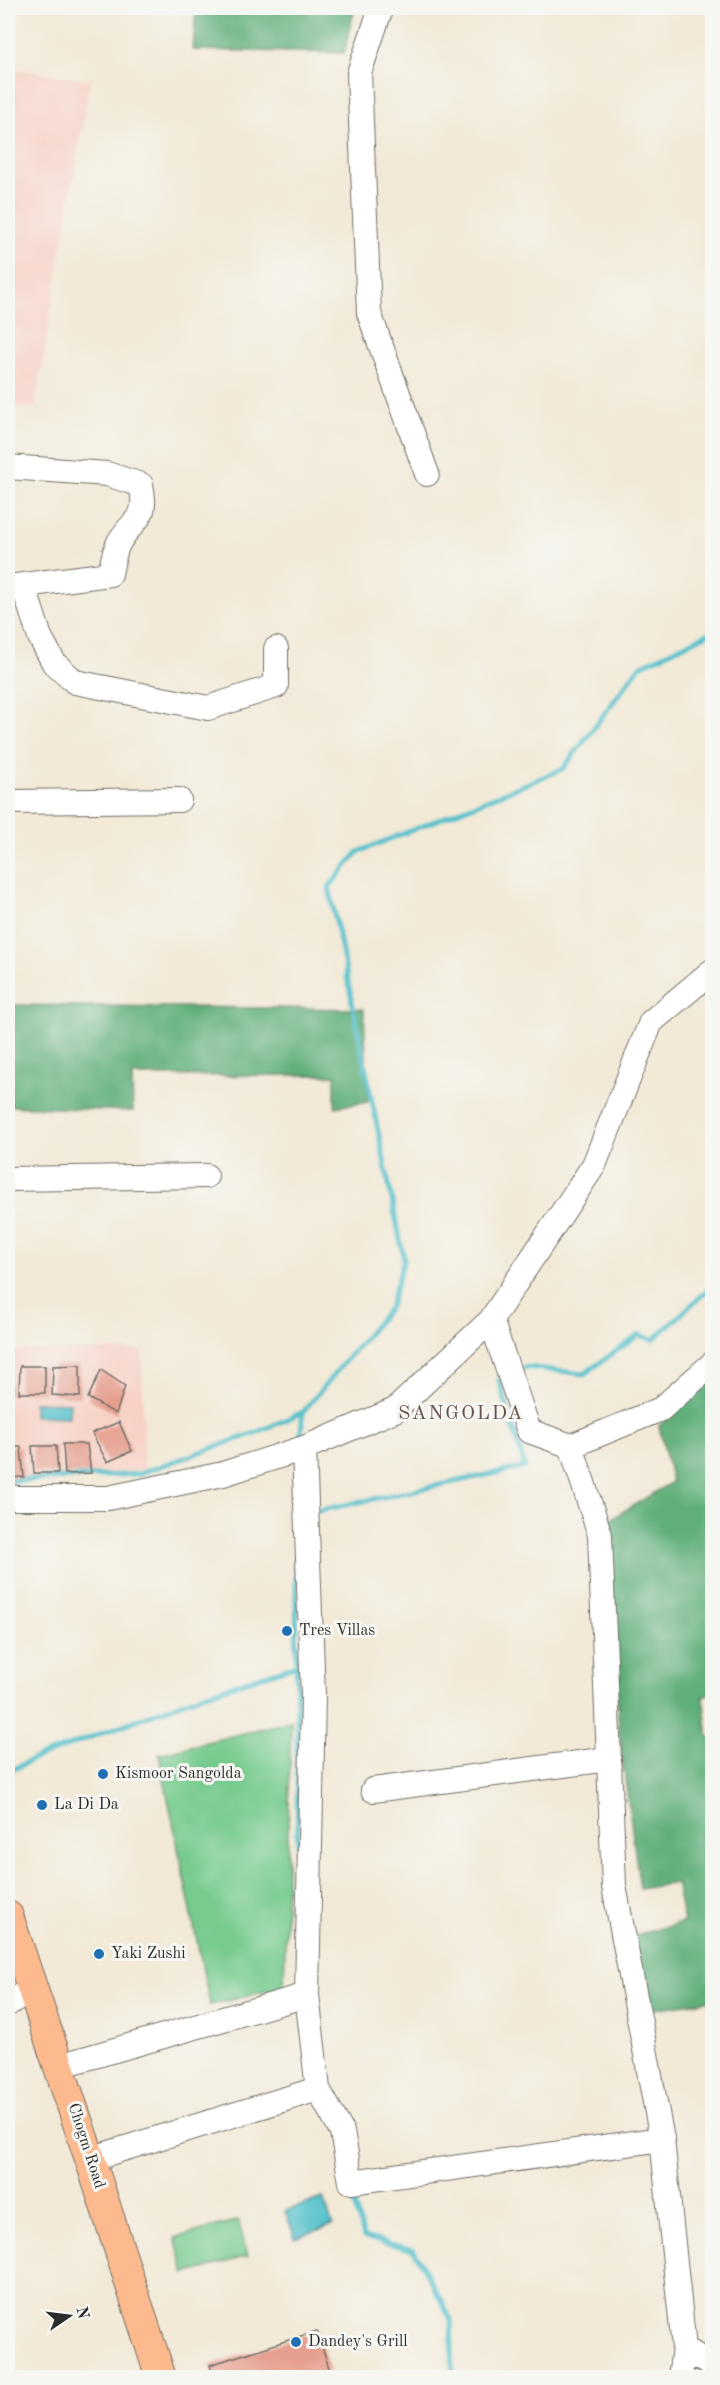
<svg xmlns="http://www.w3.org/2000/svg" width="720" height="2385" viewBox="0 0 720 2385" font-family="'Old Standard TT',serif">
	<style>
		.built { fill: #f7d1c6 }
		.green { fill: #77cb8f; stroke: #517b5d; stroke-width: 1.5 }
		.forest { fill: #61af7a; stroke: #466d52; stroke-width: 1.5 }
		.water { fill: #53c0cb; stroke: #3f767b; stroke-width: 1.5 }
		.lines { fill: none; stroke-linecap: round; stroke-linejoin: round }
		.stream { stroke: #53c0cb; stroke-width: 5 }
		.building { fill: #e69f8f }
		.minor-casing { stroke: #716e67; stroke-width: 26 }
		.major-casing { stroke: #716e67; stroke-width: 32 }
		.minor { stroke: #fff; stroke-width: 24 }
		.major { stroke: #fcba8e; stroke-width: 30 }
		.poi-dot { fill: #1f6fb2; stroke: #f6f6f2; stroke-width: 2 }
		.labels { text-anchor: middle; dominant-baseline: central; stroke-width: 6; stroke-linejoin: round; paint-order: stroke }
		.poi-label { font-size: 16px; fill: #2b2b2b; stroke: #f6f6f2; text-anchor: start }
		.street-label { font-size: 16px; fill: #2b2b2b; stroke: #f6f6f2 }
		.quarter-label { font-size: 20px; letter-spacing: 1.5px; fill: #6c544e; stroke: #f6f6f2 }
	</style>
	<rect width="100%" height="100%" fill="#f6f6f2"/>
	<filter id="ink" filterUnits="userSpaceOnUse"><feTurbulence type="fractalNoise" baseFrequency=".0167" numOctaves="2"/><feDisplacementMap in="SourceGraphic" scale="12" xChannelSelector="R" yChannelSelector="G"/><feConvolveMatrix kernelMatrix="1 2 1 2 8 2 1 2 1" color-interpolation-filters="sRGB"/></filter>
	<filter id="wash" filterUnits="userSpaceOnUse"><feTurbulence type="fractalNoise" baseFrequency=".008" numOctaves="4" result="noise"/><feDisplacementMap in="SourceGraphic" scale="24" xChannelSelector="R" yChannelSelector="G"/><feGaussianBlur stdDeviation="1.35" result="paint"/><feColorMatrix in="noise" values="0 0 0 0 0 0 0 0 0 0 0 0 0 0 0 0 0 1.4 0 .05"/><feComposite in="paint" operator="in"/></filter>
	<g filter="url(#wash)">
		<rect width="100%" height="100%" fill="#f2e9d6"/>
		<path class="built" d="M8 68 90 80 35 408 8 404Z
			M142 1350 144 1474 8 1479V1351Z"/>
		<path class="green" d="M291 1721 284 1987 210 2005 159 1754Z
			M238 2220 248 2256 185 2274 175 2238Z"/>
		<path class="forest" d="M196 8H355L344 53 193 50Z
			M8 1005 364 1009 368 1102 335 1107V1075L132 1076 133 1111 8 1106Z
			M712 1378V1693L703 1696 708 1737 712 1738V2000L648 2010 632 1936 684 1922 676 1883 640 1889 620 1742 606 1522 672 1482 659 1426Z"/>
		<path class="water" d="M34 1402 70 1403 69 1417 34 1416Z
			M323 2198 333 2225 295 2238 285 2211Z"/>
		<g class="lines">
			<path class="stream" d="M515 1371 527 1367 584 1374 639 1335 653 1340 712 1286
				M300 1443 303 1412
				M8 1481 138 1474 258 1432 303 1412 390 1307 404 1259 329 887 358 852 563 769 640 666 712 632
				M312 1512 525 1467 499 1380
				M296 1557 298 1860
				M8 1772 31 1760 205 1694 297 1665
				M349 2188 364 2237 414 2250 451 2319 453 2378"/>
		</g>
		<g id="blocks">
			<path class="building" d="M80 1365V1397L52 1395 53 1366Z
				M20 1366H45V1393H19Z
				M8 1367H10L11 1394 8 1395Z
				M101 1370 125 1386 116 1414 88 1398Z
				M119 1422 132 1451 107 1462 92 1433Z
				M63 1444H87L91 1473 65 1474Z
				M32 1446H56L58 1473H34Z
				M8 1447H21L24 1477 8 1478Z
				M317 2331 330 2371 309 2378H214L210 2365Z"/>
		</g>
	</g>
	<g filter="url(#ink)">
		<use href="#blocks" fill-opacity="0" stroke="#716e67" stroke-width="1.5"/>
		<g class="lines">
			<defs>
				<path id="minor" d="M381 8 359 73 369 313 427 474
					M8 467 107 474 141 485C149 520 134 517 119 542 114 551 112 564 110 574L8 587
					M23 585 40 637 54 663 75 682 208 708 276 686V649
					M8 802 179 800
					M8 1179 206 1176
					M491 1320 529 1431 571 1446 600 1535 614 1886 662 2139 684 2348 712 2366
					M571 1446 661 1409 712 1364
					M304 1448 313 1696 307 1995 318 2089 342 2132 351 2182 662 2139
					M8 1498H108L223 1474 304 1448 395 1410 491 1320 594 1165 651 1022 712 971
					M373 1790 609 1759
					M8 2004 32 1988
					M59 2066 307 1995
					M90 2159 318 2089
					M680 2378 684 2348"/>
				<path id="major" d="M8 1916 90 2159 161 2378"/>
			</defs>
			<use href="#minor" class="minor-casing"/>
			<use href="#major" class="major-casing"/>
			<use href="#minor" class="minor"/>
			<use href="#major" class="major"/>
		</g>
	</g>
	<g class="poi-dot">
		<circle cx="287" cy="1631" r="6"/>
		<circle cx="103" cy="1774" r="6"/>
		<circle cx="42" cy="1805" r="6"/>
		<circle cx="99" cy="1954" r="6"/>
		<circle cx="296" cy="2342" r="6"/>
	</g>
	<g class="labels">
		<g class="poi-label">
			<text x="299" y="1631">Tres Villas</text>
			<text x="115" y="1774">Kismoor Sangolda</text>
			<text x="54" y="1805">La Di Da</text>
			<text x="111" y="1954">Yaki Zushi</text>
			<text x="308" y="2342">Dandey's Grill</text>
		</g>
		<g class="street-label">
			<text transform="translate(86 2146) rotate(72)">Chogm Road</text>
		</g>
		<g class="quarter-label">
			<text x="461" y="1414">SANGOLDA</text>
		</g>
	</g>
	<rect width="720" height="2385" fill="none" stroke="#f6f6f2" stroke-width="30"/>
	<g transform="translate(69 2316) rotate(76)" stroke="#f6f6f2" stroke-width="4.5" paint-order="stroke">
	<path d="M0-4.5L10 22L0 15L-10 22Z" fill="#2b2b2b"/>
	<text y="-9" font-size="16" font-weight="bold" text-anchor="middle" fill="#2b2b2b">N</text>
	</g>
</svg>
